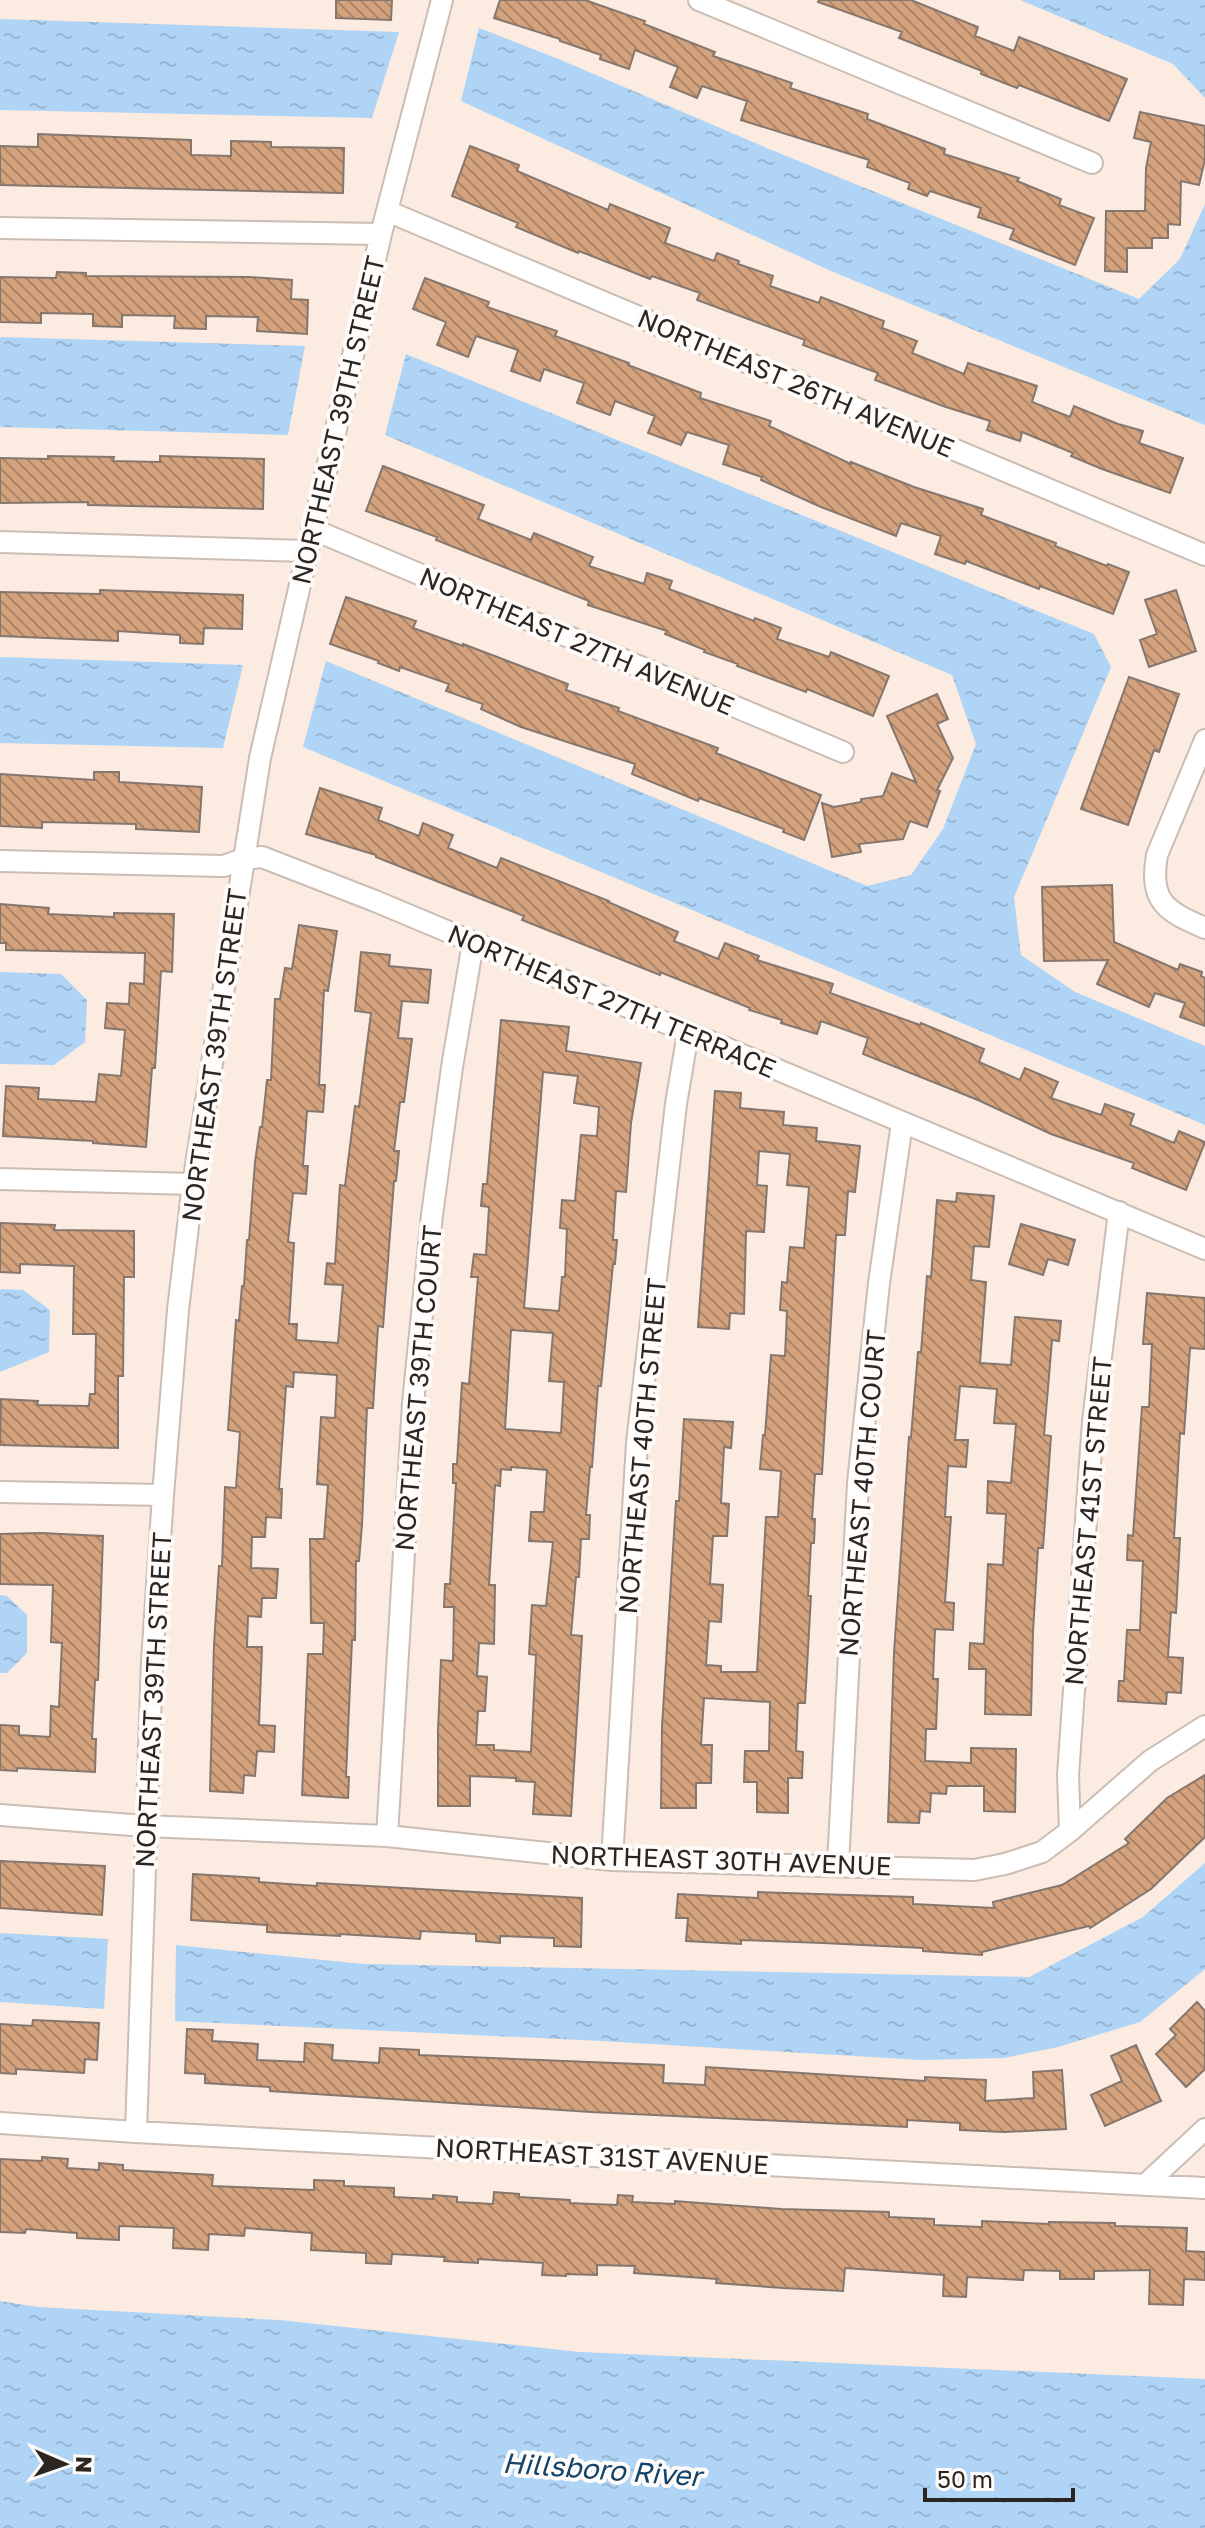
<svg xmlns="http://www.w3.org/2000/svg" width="1205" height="2528" viewBox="0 0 1205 2528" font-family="'Golos Text',sans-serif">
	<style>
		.water { fill: url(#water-ripples) }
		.building { fill: url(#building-back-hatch); stroke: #85776e; stroke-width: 2; fill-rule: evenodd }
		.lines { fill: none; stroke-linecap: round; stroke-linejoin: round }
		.street-casing { stroke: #cbbdb3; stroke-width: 24 }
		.street { stroke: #fff; stroke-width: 20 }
		.labels { text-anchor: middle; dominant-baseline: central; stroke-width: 8; stroke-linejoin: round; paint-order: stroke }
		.street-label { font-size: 26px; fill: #2c2623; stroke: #fefbf9 }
		.water-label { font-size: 28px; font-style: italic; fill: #11446c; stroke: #fefbf9 }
	</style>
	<defs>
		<pattern id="water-ripples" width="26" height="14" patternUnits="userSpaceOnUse" patternTransform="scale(2)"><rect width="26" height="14" fill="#afd4f6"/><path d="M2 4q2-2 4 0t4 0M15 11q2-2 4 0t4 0" fill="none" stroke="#97b6d3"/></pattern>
		<pattern id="building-back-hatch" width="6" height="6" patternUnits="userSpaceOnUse" patternTransform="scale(2)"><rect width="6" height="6" fill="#d5a27e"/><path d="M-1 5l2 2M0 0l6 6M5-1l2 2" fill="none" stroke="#ad8467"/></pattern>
	</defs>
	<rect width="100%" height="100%" fill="#fbebe1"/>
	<path class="water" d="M1020 0H1205V98L1173 64Z
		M0 19 399 32 372 118 0 110Z
		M479 28 561 60 769 149 1139 299 1180 259 1205 204V425L831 271 461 101Z
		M0 337 305 346 288 435 0 427Z
		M406 354 1094 634 1111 667 1014 897 1021 955 1075 992 1205 1046V1125L303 747 326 661 867 886 911 875 943 829 976 744 952 675 385 435Z
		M0 657 243 665 223 748 0 743Z
		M0 972 61 974 87 1000 85 1042 54 1065 0 1064Z
		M0 1289 23 1290 50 1310 49 1352 0 1372Z
		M0 1595 7 1596 27 1615V1653L7 1673H0Z
		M1205 1863V1969L1140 2022 1058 2047 1004 2058 921 2060 602 2041 175 2021 176 1945 363 1964 1029 1977 1143 1917Z
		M0 1933 108 1939 104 2009 0 2002Z
		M0 2301 38 2307 279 2320 580 2352 1205 2379V2528H0Z"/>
	<path class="building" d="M336 0H392L391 20 336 18Z
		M500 0H585L645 21 644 24 715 52 713 56 792 83 790 88 868 114 867 119 945 149 944 154 1019 178 1017 181 1061 199 1059 205 1094 218 1075 265 1010 239 1014 229 978 217 981 208 930 191 927 196 908 189 910 183 867 167 869 160 741 120 747 101 702 86 697 98 670 87 678 67 635 50 629 69 600 59 601 55 560 41V39L494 18Z
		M819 0H911L978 27 975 36 1014 51 1019 37 1127 79 1109 121 1042 94 1019 85 1017 88 981 74 982 71 899 38 902 32 818 2Z
		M1140 112 1205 126V159L1199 185 1181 181 1180 225 1168 224V238H1152V248H1127V272L1105 271 1106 211H1145L1146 168 1151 142 1134 138Z
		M38 134 191 140V155L231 156V141L271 142V147L344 148 343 193 0 185V146L38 147Z
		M470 146 519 165 517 171 608 210 610 204 670 228 665 243 714 261 717 253 739 261 738 264 773 276 770 286 819 303 821 297 884 321 882 328 917 341 912 353 964 374 968 363 1037 386 1032 402 1070 417 1074 406 1118 424 1143 431 1139 443 1183 458 1170 493 1102 469 1071 456 1073 453 1022 432 1020 441 987 430 990 421 943 406 875 380 878 373 803 345 805 340 697 300 700 293 652 276 650 279 579 251 578 253 516 227 518 223 452 196Z
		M57 272 86 273V276L249 277 292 280 291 299 308 300 307 334 257 331 258 317 206 316V329L174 328 175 316 122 315V327L93 326V314L41 313V323L0 322V277L56 278Z
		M425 278 489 302 487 307 557 331 555 336 629 363 628 365 701 393 700 398 771 421 769 426 851 464V462L914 487 983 509 981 515 1056 543 1055 546 1107 566 1108 564 1129 572 1113 614 1040 586 1039 589 966 561 965 564 935 554 941 536 901 523 896 536 821 507 761 480 762 477 723 464 729 445 687 432 681 445 648 433 655 416 615 401 610 415 577 403 584 383 544 369 540 381 511 371 518 350 476 336 468 357 437 345 446 322 413 309Z
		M48 456 114 457 113 461 160 462V456L264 459 263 509 88 505V502L0 503V458L48 459Z
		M383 466 484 505 478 519 531 540 534 533 593 557 589 566 644 584 647 573 672 581 669 589 754 621 755 618 781 628 777 639 829 657 831 652 889 676 873 716 807 689 806 692 737 666 738 664 704 652 705 650 665 634 667 631 588 605 589 601 436 540 437 537 366 511Z
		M100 590 243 595 242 629 204 628 203 644 180 643V635L118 631V641L0 636V592L100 594Z
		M1176 590 1196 651 1149 667 1140 640 1157 634 1145 600Z
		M346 597 416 621 413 628 463 646V644L568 684 566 690 619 708 618 711 718 748 716 753 821 795 804 840 783 832 784 829 699 798 698 801 632 774 635 764 521 727 481 709 483 704 446 691 449 684 400 667 399 671 378 663 379 661 330 644Z
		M1129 677 1179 694 1159 752 1154 750 1128 825 1081 809Z
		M937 694 948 719 937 724 953 758 937 790 940 791 927 827 910 821 903 839 859 844 861 852 832 857 822 803 834 807 861 802V799L883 796 892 773 916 782 887 716Z
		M94 772H119V782L202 787 199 832 136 829V824L42 822V828L0 826V774L94 780Z
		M320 788 382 808 378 820 419 836 423 823 453 835 448 848 497 868 501 858 609 901 608 902 678 932 674 941 718 959 725 943 759 956 757 960 833 984 830 993 920 1025 921 1023 984 1049 979 1062 1020 1080 1025 1068 1058 1082 1051 1098 1101 1115 1105 1104 1134 1114 1130 1125 1174 1143 1179 1131 1205 1142 1186 1190 1132 1168 1134 1163 1051 1134 978 1100 863 1054 868 1038 821 1021 817 1034 781 1023 782 1020 749 1010 750 1008 660 972V975L522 920 524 916 376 857V855L306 834Z
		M1112 885 1114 942 1178 970 1180 964 1202 972 1201 976 1205 978V1026L1180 1017 1185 1003 1155 993 1149 1007 1097 984 1108 960 1044 961 1042 887Z
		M0 904 49 908 48 914 114 917V913L174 914 172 972 161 971 155 1068H152L146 1147 93 1143V1141L3 1136 6 1086 39 1088 38 1099 96 1102 99 1074 121 1076 125 1030 105 1028 107 1003 129 1004 130 983 144 984 145 953 6 950V943H0Z
		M299 925 337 931 328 991 324 990 319 1085H325L323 1112 307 1111 303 1166H308L306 1194 293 1193 288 1242 294 1243 289 1324H297L296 1340 338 1343 343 1285 325 1284 327 1263 335 1264 340 1185 345 1186 355 1106 359 1107 371 1013 355 1011 361 952 390 955 389 966 431 970 428 1003 402 1001 398 1038 412 1039 404 1102H400L394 1151H399L396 1181H394L383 1327 378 1326 373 1408H367L362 1525 359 1561H356L355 1640H352L346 1777H349L348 1798 302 1795 308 1654H323L324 1623H311L310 1539H324L328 1485 317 1484 321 1417 335 1418 337 1375 294 1372 293 1387 286 1386 279 1489H282L281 1518 266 1517 265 1537H252L251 1568 278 1569 276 1598H262L261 1617 248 1616 247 1647H262L259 1725 275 1726 274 1752 257 1751 255 1776 244 1775 243 1793 210 1791 214 1645 219 1566H222L225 1487 236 1488 240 1432 228 1430 236 1320 239 1321 242 1286H244L247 1240H249L255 1162 260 1127H262L267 1080H271L275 999H280L285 968 292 969Z
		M501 1020 569 1027 566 1051 641 1063 631 1123 626 1192 616 1191 613 1240H617L615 1264H613L601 1386H598L592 1467H590L586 1515H590L589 1539H581L579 1577H576L571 1635 582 1636 571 1816 533 1814 535 1782 516 1781V1778L470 1776V1806H438V1730L441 1660 453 1661 454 1607H444L445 1584H450L456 1483H453V1464H457L462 1383 469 1384 478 1277H471L474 1254 486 1255 489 1207 481 1206 483 1184H487ZM543 1072 578 1076 574 1103 599 1107 597 1136 581 1135 575 1201 562 1200 560 1228 567 1229 565 1277H562L559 1311 524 1308ZM511 1330 553 1333 549 1381 564 1382 561 1433 505 1429ZM511 1467 547 1470 544 1512H531L529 1541 553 1542 546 1606 532 1605 529 1654 536 1655 531 1752 494 1750V1745H476L478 1711H485L487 1677 477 1676 479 1643 494 1644 495 1585H489L495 1485 500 1486 501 1469 511 1470Z
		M715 1091 741 1093 740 1108 784 1112 783 1125 817 1128 816 1141 860 1146 855 1192 848 1191 845 1235H836L822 1474H815L812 1519H815L814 1543H811L808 1596H811L805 1703H798L796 1751 803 1752 802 1778H788V1813L757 1812V1782H744L745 1751H769L770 1702 704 1698 701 1745H712L711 1783H696V1808H661L662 1727 676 1501H679L684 1419 733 1422 731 1448 724 1447 721 1503 729 1504 727 1536H713L710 1584 723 1585 721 1622 709 1621 706 1665 721 1666V1672H757L766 1517H778L781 1471 760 1469 763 1435H765L771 1355 785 1356 787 1311 780 1310 782 1282 787 1283 790 1247 804 1248 809 1187 787 1185 790 1154 759 1151 757 1185 767 1186 764 1232 746 1231 744 1314 730 1313 729 1329 698 1327Z
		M957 1193 994 1196 989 1247 974 1246 971 1280 986 1282 980 1363 1011 1365 1015 1317 1061 1321 1059 1341 1052 1340 1048 1388 1044 1435 1051 1436 1043 1548H1038L1033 1632 1031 1715 985 1714 986 1669H969L970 1643 984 1644 988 1564 1003 1565 1006 1514 987 1513 988 1481 1011 1483 1016 1424 994 1423 997 1389 960 1386 955 1440H968L966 1467 948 1466 945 1517H951L945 1602 954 1603 953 1630 935 1629 933 1679H938L936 1729H926L925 1761 971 1763V1748L1016 1749 1015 1812 984 1811V1786H947L946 1794 931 1793 930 1812 920 1811 919 1823 888 1822 894 1653 909 1437H911L918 1352H921L927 1276 931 1277 937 1200 956 1202Z
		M0 1223 55 1225 54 1230 134 1231V1277H124L123 1376H118V1448L0 1445 1 1399 38 1401 37 1405 89 1406 90 1394H95L96 1334H73L74 1266 20 1264V1273L0 1272Z
		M1021 1224 1075 1240 1068 1265 1048 1259 1043 1275 1009 1264Z
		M1147 1293 1205 1298V1349L1190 1348 1184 1434 1180 1433 1174 1538H1180L1176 1613 1171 1612 1168 1657 1183 1658 1181 1693 1167 1692 1166 1704 1118 1701 1119 1681H1124L1127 1630H1140L1143 1561 1127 1560 1128 1535 1133 1536 1142 1407H1149L1152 1344H1143Z
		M41 1533 103 1536 98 1680H95L92 1739H96L95 1772 17 1768V1771L0 1770V1725L19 1726V1735L50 1737 51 1706 59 1707 62 1643 51 1642 53 1585 0 1584V1534Z
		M1205 1775V1837L1151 1889 1090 1928 1089 1926 982 1952V1955L923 1951V1948L823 1943 741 1940V1944L686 1941 688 1918H676L678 1894 758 1898V1892L913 1897V1904L994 1908 993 1902 1062 1885 1129 1843 1125 1839 1167 1798Z
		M0 1861 105 1866 102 1915 0 1908Z
		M193 1874 259 1878V1882L317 1886V1883L582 1898 581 1947 554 1946V1938L500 1936V1943L476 1941V1934L421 1931 420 1939 340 1934V1936L267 1932V1925L191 1920Z
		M1197 2002 1205 2011V2069L1186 2087 1156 2054 1176 2035 1170 2029Z
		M33 2020 99 2023 97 2060 85 2059 84 2073 16 2069V2074L0 2073V2024L32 2026Z
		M187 2029 213 2030 212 2041 258 2044 257 2060 304 2062 305 2043 333 2045 332 2060 379 2063 380 2048 419 2050V2055L664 2065 663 2083 705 2085 706 2067 925 2081V2077L986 2080 985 2101 1034 2098 1033 2072 1062 2070 1066 2129 1005 2132 960 2130V2123L907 2120V2127L591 2112 270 2091V2087L205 2083V2074L185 2073Z
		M1136 2045 1161 2101 1105 2126 1091 2095 1122 2081 1111 2056Z
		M42 2157 68 2159 67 2168 99 2170V2163L123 2165V2170L213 2175 212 2186 314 2190V2180L344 2181V2186L394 2188V2197L433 2199V2195L457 2197V2202L493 2204 494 2192 519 2194V2197L570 2200V2203L617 2205 618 2195 633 2196 632 2202 675 2204V2201L781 2209 889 2212V2217L934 2219V2225L982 2227V2221L1049 2224V2222L1115 2223V2226L1187 2228 1186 2251 1205 2252V2280L1184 2279 1183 2305 1149 2304 1150 2270 1094 2271V2279H1060V2271L1024 2270 1023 2280 967 2277 966 2297 943 2296 944 2275 845 2268 843 2291 783 2288 716 2283 717 2279 634 2273 635 2266 597 2265V2275L566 2274V2276L542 2275 543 2263 478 2259V2263L444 2261 445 2257 392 2254 391 2264 366 2263V2253L311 2250 312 2233 245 2228 244 2236 209 2234 208 2250 173 2248 174 2228 119 2226V2240L77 2238V2233L26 2229 25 2233 0 2232V2159L42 2161Z"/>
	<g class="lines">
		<defs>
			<path id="street" d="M699 0 1092 163
				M387 211 1205 555
				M0 228 381 234
				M312 529 843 752
				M0 542 307 551
				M1205 740 1157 855C1149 901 1165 911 1205 928
				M0 861 224 866 243 859 262 857 375 901 1205 1249
				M0 1179 193 1184
				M0 1492 163 1495
				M0 1815 145 1826 387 1836 612 1860 974 1870 1005 1864 1042 1852 1070 1831 1150 1761 1205 1726
				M1070 1831 1068 1775 1093 1421 1119 1212
				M387 1836 413 1403 432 1215 452 1067 473 943
				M612 1860 637 1443 676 1104 688 1033
				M838 1865 858 1483 879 1283 902 1123
				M0 2123 136 2132 1205 2188
				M136 2132 152 1662 163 1495 178 1310 193 1184 260 758 381 234 442 0
				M1145 2185 1205 2129"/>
		</defs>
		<use href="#street" class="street-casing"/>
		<use href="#street" class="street"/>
	</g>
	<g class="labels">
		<g class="street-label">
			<text transform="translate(796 383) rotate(23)">NORTHEAST 26TH AVENUE</text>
			<text transform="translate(338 420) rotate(-77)">NORTHEAST 39TH STREET</text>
			<text transform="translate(577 641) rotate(23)">NORTHEAST 27TH AVENUE</text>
			<text transform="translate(612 1001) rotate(23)">NORTHEAST 27TH TERRACE</text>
			<text transform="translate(214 1055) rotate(-82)">NORTHEAST 39TH STREET</text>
			<text transform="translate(418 1388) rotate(-85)">NORTHEAST 39TH COURT</text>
			<text transform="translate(642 1446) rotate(-85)">NORTHEAST 40TH STREET</text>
			<text transform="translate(862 1493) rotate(-85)">NORTHEAST 40TH COURT</text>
			<text transform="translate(1088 1521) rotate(-85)">NORTHEAST 41ST STREET</text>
			<text transform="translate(153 1700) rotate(-87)">NORTHEAST 39TH STREET</text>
			<text transform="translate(721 1860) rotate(2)">NORTHEAST 30TH AVENUE</text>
			<text transform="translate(602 2156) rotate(3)">NORTHEAST 31ST AVENUE</text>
		</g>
		<g class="water-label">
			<text transform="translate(602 2469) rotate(4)">Hillsboro River</text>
		</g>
	</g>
	<g transform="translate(64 2464) rotate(92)" stroke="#fefbf9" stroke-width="6" paint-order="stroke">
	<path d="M0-6L14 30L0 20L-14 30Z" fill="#2c2623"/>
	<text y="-12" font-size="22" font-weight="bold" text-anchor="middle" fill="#2c2623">N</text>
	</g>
	<path d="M925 2488v12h148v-12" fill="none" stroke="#2c2623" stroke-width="4"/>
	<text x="937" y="2488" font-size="24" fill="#2c2623" stroke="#fefbf9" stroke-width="6" paint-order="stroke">50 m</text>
</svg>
